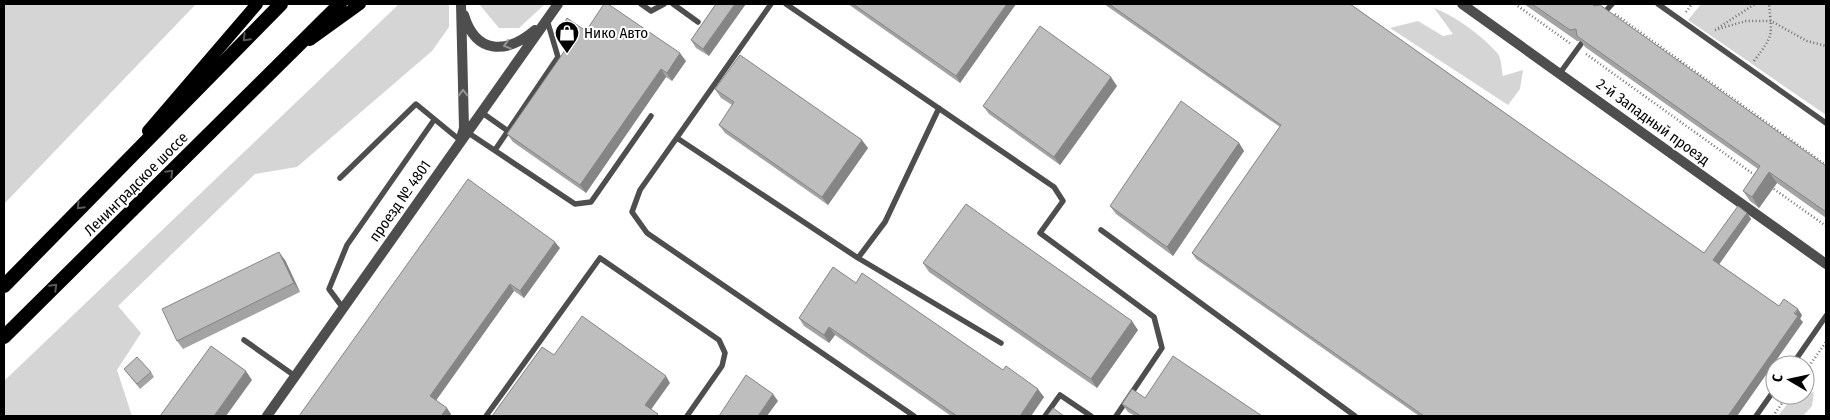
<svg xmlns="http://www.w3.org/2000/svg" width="1830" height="420" viewBox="0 0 1830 420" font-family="'Fira Sans Condensed',sans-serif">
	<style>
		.green { fill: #d5d5d5 }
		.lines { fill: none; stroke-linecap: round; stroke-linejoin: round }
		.path { stroke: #707070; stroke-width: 2.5; stroke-dasharray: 1 2.5; stroke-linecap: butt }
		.service { stroke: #4e4e4e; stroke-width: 5.5 }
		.minor { stroke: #4e4e4e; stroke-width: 10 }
		.primary { stroke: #000; stroke-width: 12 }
		.trunk { stroke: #000; stroke-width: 14 }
		.wall { fill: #a3a3a3 }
		.shaded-wall { fill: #858585 }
		.building { fill: #bebebe; stroke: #858585 }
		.oneway { stroke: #595959 }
		.oneway2 { stroke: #959595 }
		.labels { text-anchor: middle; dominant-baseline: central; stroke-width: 4; stroke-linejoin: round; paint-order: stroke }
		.poi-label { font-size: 15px; fill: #000; stroke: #fff; text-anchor: start }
		.street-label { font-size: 15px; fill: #000; stroke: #fff }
	</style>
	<rect width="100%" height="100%" fill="#fff"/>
	<path class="green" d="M4 4H196L4 204Z
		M399 4H449V27L432 51 297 167 255 174 118 306 141 333 117 370 132 416H4V381Z
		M479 4H545L519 28H499Z
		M1701 4H1826V115L1688 20Z
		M1434 8C1455 16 1483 36 1498 54 1502 59 1501 70 1503 76L1523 70 1520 89 1508 105 1390 28 1418 21 1443 36 1453 34Z
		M1814 392 1812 406 1803 416H1778L1792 398Z"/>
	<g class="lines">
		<path class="path" d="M1515 4 1571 44
			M1686 12 1692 4
			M1615 14 1826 165
			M1718 28 1755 4
			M1715 30 1746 21H1771L1807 41 1826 46
			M1586 54 1756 176
			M1754 61C1774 34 1772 37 1769 4
			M1771 187 1826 226
			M1805 372 1826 342
			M1773 416 1788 395"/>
		<path class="service" d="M641 4 651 11 664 4
			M673 4 698 22
			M771 4 640 190 632 212 647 233 914 416
			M786 4 1054 187 1063 201 1040 233 1154 317 1162 348 1116 416
			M1658 4 1826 123
			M1604 13 1612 4
			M1560 73 1581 44
			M939 108 885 222 858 258 1001 343
			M481 112 508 131
			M467 132 575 204 591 202 651 116
			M677 138 858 258
			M495 150 558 57 547 20
			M340 178 416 104 461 141
			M1101 230 1355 416
			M343 308 329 289 347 245 434 120
			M244 340 295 376
			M1792 365 1826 316
			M486 416 600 258 719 340 725 353 722 366 687 416
			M1045 416 1060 395 1091 416
			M1756 416 1775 389"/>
		<path class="minor" d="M461 4 464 128 461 138
			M1462 4 1826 264
			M464 15C476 55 507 54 535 30
			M267 416 558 4"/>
		<path class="primary" d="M310 40 360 4
			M148 131 257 4"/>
		<path class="trunk" d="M4 286 281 4
			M4 337 340 4"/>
	</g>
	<path class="wall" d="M716 4 709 56 696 48 691 40Z
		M848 4H1016L960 83Z
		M1104 4H1350L1704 253 1747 213 1751 219 1719 264 1779 306 1802 315 1800 319 1803 322 1737 416H1419L1196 259 1192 253 1280 127Z
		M1524 4H1595L1596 6 1826 166V218L1777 183 1759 208 1750 201 1743 191 1758 169 1585 47 1581 41H1577Z
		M586 31 686 61 672 81 666 77 586 193 513 142 507 134 566 49 560 45 555 37Z
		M1117 86 1060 165 989 114 983 106Z
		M715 89 868 148 828 205 725 133 719 125 732 105 721 98Z
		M1239 143 1244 151 1173 256 1116 214 1110 206Z
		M560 248 524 298 514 291 436 400 451 414 450 416H299Z
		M285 260 300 292 183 349 177 341Z
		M923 263 1138 330 1097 388 929 272Z
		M856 283 1044 397 1031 416H951L835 335 829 343 804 326 799 318Z
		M124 369 151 372 154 377 140 389Z
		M1145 398 1262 416H1135L1128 412 1122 404Z"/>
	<path class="shaded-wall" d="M735 4H746L709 56 703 49Z
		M1007 4H1016L960 83 956 76Z
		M680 53 686 61 672 81 667 73Z
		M661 69 666 77 586 193 580 185Z
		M1111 77 1117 86 1060 165 1054 157Z
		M862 140 868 148 828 205 822 197Z
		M1239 143 1244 151 1173 256 1167 247Z
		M1769 172 1777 183 1759 208 1752 197Z
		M1747 213 1751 219 1718 266 1713 260Z
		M555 242 560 248 524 298 520 291Z
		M279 252 285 260 300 292 294 283Z
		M510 284 514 291 435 402 430 396Z
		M1798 309 1802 315 1800 319 1803 322 1737 416H1728Z
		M1132 321 1138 330 1097 388 1091 379Z
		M829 327 835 335 829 343 824 335Z
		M246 371 252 380 226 416H214Z
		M666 376 670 383 650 411 645 405Z
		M1038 389 1044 397 1031 416H1020Z
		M773 394 778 401 767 416H758Z
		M447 408 451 414 450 416H441Z"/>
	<path class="building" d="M604 4H608L680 53 667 73 661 69 580 185 507 134 568 46 555 37 567 18 586 31Z
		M716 4H735L703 49 691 40Z
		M853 4H1007L956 76Z
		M1109 4H1350L1704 253 1738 206 1747 213 1713 260 1779 306 1784 299 1798 309 1794 313 1798 316 1728 416H1424L1192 253 1281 125Z
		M1532 4H1593L1594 6 1600 5 1826 166V212L1769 172 1752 197 1743 191 1760 166 1577 36 1576 29 1570 30Z
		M1040 26 1111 77 1054 157 983 106Z
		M740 55 862 140 822 197 719 125 734 102 715 89Z
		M1181 101 1239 143 1167 247 1110 206Z
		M468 179 555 242 520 291 510 284 430 396 447 408 441 416H299Z
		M966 204 1132 321 1091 379 923 263Z
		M279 252 294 283 177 341 162 309Z
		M833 267 856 283 862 273 1003 370 1006 366 1038 389 1020 416H957L829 327 824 335 799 318Z
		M582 316 666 376 645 405 658 414 656 416H492L542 347 554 355Z
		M211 346 246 371 214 416H160Z
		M1173 356 1262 416H1141L1122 404 1132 389 1145 398Z
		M137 357 151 372 137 384 124 369Z
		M746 375 773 394 758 416H719Z
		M1053 408 1064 416H1047Z"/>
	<defs><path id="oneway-chevron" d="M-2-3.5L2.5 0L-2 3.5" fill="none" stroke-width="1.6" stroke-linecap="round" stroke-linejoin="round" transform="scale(1.25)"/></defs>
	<g class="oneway">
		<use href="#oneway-chevron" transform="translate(246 38) rotate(135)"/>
		<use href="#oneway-chevron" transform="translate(170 173) rotate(-45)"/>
		<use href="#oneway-chevron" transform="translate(80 206) rotate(134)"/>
		<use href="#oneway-chevron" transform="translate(54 287) rotate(-45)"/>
	</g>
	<g class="oneway2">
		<use href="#oneway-chevron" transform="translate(507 45) rotate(164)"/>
		<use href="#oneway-chevron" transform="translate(463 93) rotate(-91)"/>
	</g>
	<defs>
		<symbol id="shop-pin" viewBox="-11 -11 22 30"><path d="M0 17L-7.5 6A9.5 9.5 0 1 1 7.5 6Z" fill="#000" stroke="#fff"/><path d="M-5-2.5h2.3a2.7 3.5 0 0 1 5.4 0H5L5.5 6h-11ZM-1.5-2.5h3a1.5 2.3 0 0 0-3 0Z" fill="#fff"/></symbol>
	</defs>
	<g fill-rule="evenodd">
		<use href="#shop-pin" x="553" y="19" width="28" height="38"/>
	</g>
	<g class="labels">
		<g class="poi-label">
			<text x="584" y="33">Нико Авто</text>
		</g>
		<g class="street-label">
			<text transform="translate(1653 122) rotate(36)">2-й Западный проезд</text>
			<text transform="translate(136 184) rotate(-45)">Ленинградское шоссе</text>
			<text transform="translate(400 201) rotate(-55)">проезд № 4801</text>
		</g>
	</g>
	<rect width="1830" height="420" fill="none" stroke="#000000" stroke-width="10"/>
	<g transform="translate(1790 380) rotate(279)"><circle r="24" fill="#ffffff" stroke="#999999"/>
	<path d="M0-4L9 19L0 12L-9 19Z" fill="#000000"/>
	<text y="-8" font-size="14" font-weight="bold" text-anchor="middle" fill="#000000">С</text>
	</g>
</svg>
